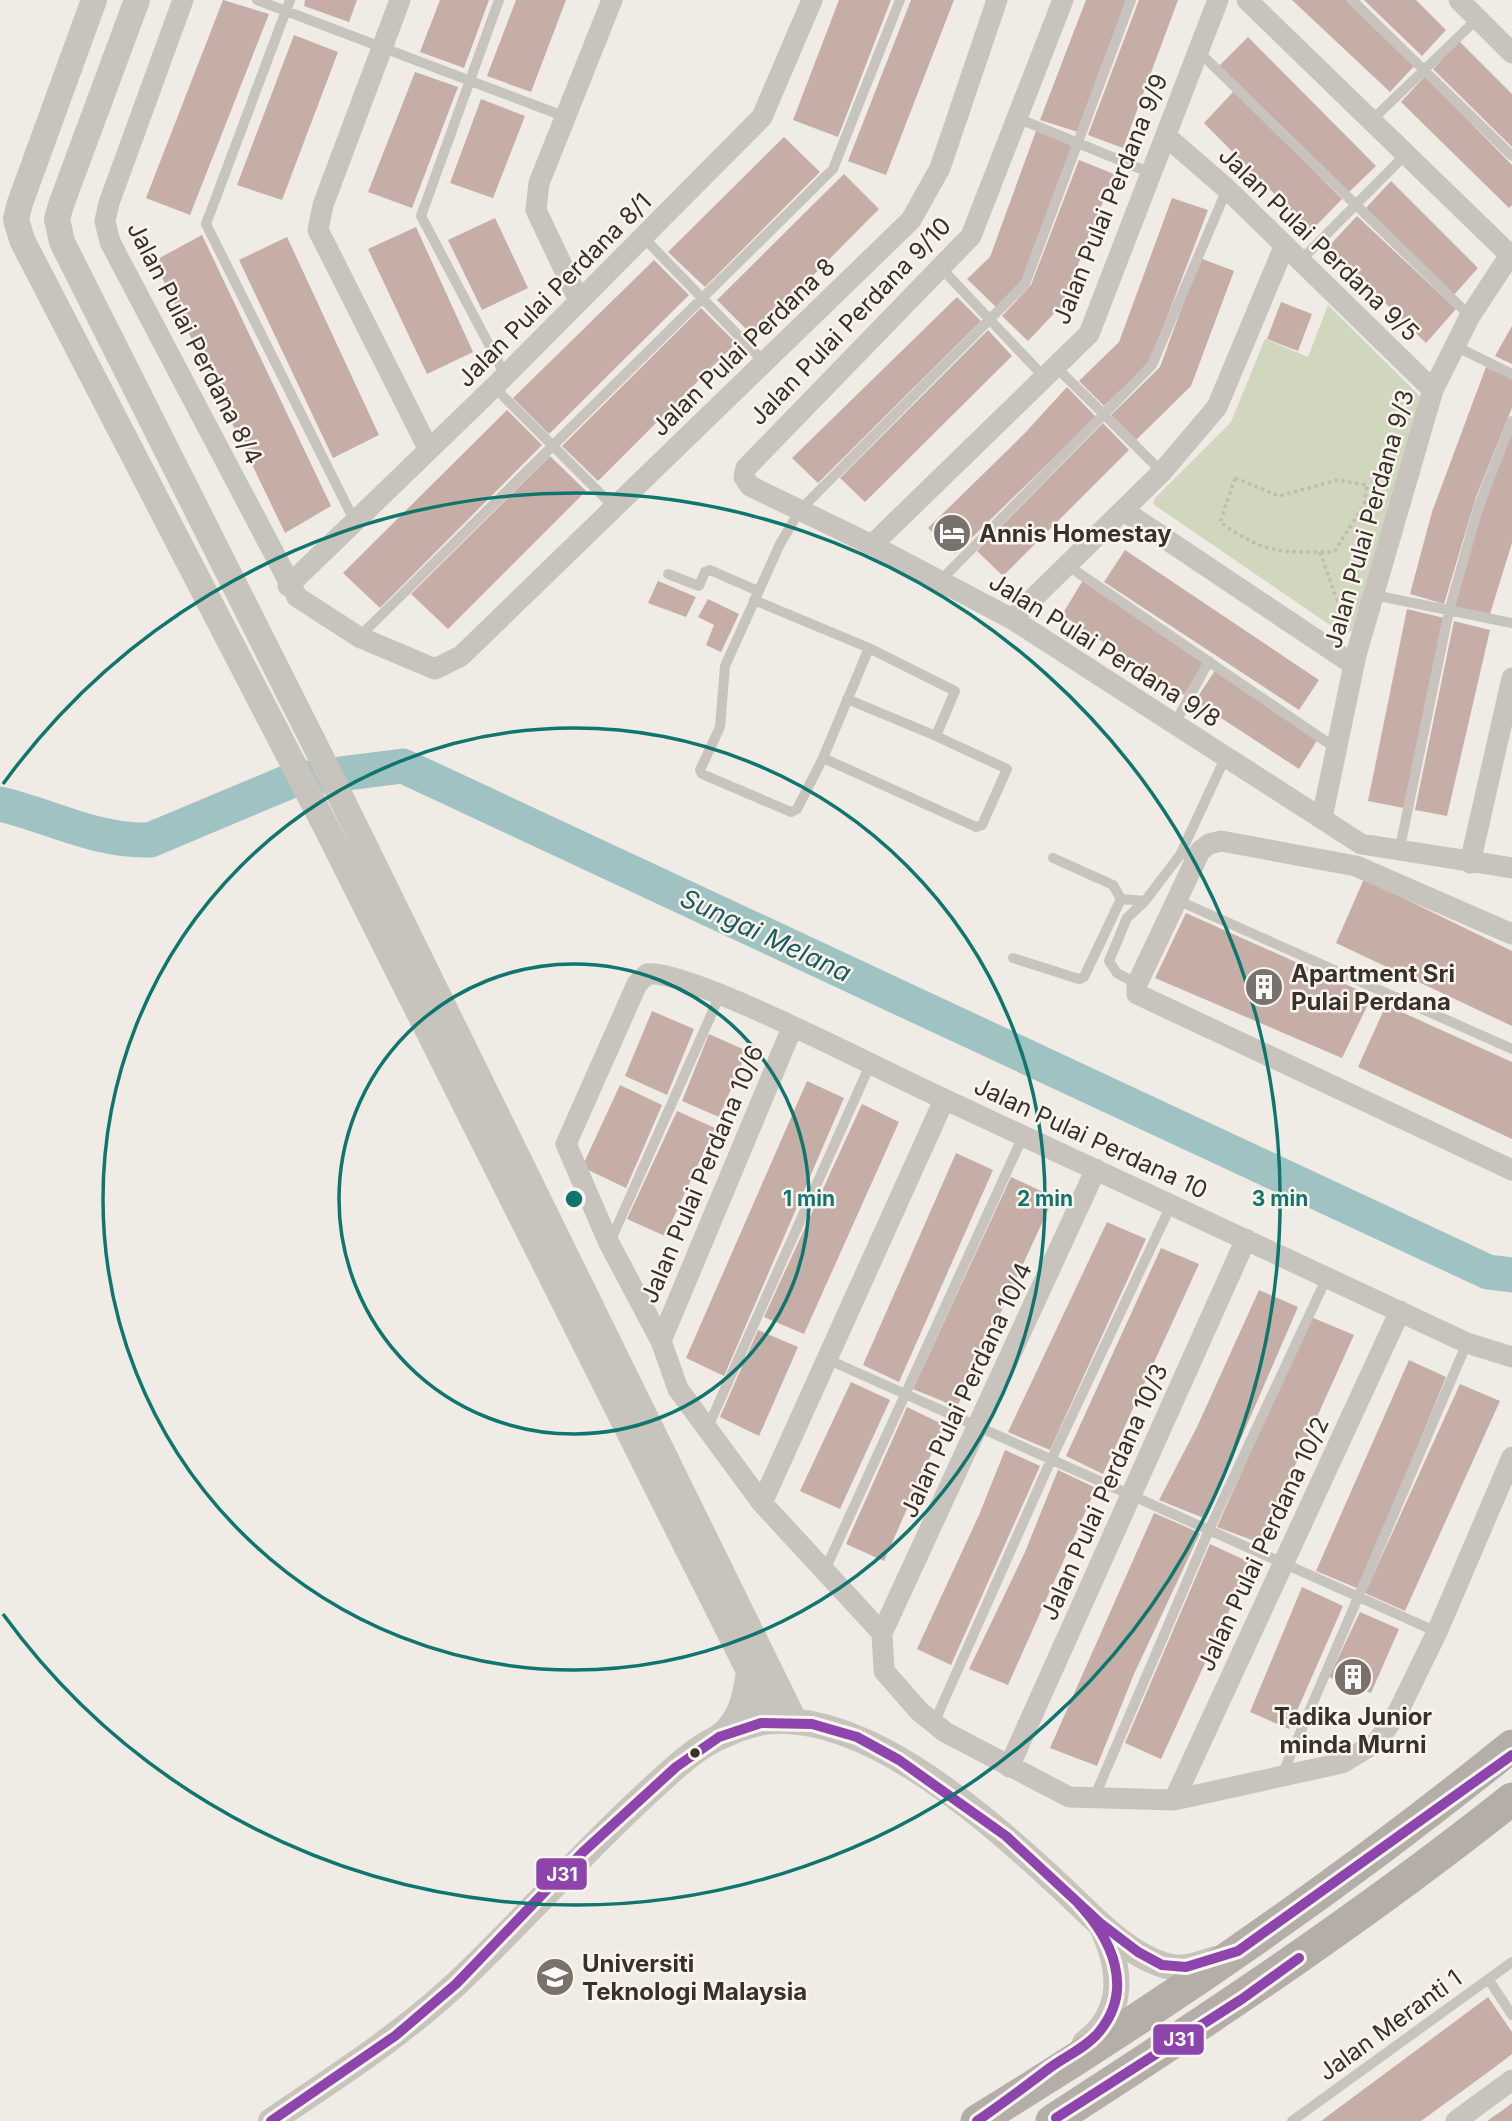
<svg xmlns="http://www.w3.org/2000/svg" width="1512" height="2121" viewBox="0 0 1512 2121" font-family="Inter,sans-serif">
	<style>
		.green { fill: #d1d6be }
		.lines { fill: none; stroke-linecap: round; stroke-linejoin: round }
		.river { stroke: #9fc2c3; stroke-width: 35 }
		.building { fill: #c5aea5 }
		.path { stroke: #c2bbb5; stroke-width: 3.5; stroke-dasharray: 3.5 3.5; stroke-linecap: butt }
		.service { stroke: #c9c3bd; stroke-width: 10 }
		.minor { stroke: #c9c3bd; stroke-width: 21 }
		.tertiary { stroke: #c9c3bd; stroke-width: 26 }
		.trunk { stroke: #b4ada8; stroke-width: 33 }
		.bus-1-casing { stroke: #fbf5ed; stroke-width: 16 }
		.bus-1 { stroke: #8e44ad; stroke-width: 10 }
		.ring { fill: none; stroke: #0f766e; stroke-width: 3.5 }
		.bus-dot { fill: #3b2f2a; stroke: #fbf5ed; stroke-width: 2.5 }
		.labels { text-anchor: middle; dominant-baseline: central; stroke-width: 5; stroke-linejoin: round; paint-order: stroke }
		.street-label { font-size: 24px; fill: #3b2f2a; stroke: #fbf5ed }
		.poi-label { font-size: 24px; font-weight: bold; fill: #3b2f2a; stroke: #fbf5ed; text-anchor: start }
		.water-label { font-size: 26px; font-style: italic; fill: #1c5b60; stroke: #fbf5ed }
		.centre { fill: #0f766e; stroke: #fbf5ed; stroke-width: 3.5 }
		.ring-label { font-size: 21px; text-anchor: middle; font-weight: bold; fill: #0f766e; stroke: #fbf5ed; stroke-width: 5; stroke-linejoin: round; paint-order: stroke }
		.line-badge { stroke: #fbf5ed; stroke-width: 2.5 }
		.badge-label { font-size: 19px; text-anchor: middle; font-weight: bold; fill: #fff }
	</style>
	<rect width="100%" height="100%" fill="#f0ebe5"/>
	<path class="green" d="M1328 305 1425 401 1352 631 1343 634 1153 504 1155 498 1231 422 1265 339 1308 357Z"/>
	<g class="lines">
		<path class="river" d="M0 804C51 816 97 842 150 840L293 780 403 766 1488 1272 1512 1275"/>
	</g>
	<path class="building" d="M223 0 269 14 190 215 146 198Z
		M305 0H357L349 22 304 6Z
		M440 0H489L464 68 420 52Z
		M516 0H566L531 92 487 76Z
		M839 0H891L838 137 793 120Z
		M911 0H954L886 175 848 161Z
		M1086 0H1127L1078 132 1040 120Z
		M1139 0H1178L1123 148 1088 135Z
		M1292 0H1347L1415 65 1390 92Z
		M1364 0H1416L1446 30 1422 56Z
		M294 35 338 52 282 200 237 185Z
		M1248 37 1376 166 1348 193 1219 66Z
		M1459 41 1512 94V147L1433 69Z
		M415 72 458 87 412 208 368 192Z
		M1425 76 1512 165V205L1509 208 1401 102Z
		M1234 91 1342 199 1311 231 1204 123Z
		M481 99 525 116 493 198 450 183Z
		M1036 131 1074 145 1024 278 996 307 967 279 990 257Z
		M784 137 820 172 705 287 668 252Z
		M1079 160 1114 174 1062 305 1028 341 1002 316 1031 285Z
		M844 174 879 209 753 336 717 300Z
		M1391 181 1478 268 1453 296 1364 210Z
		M1172 198 1208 210 1150 362 1104 406 1079 381 1119 342Z
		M1357 216 1456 309 1426 343 1328 247Z
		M495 218 528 288 482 310 448 240Z
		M416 227 473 352 427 374 368 249Z
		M202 235 331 506 285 533 154 261Z
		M287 237 379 435 333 458 239 260Z
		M1200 258 1234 271 1191 386 1136 440 1111 415 1160 367Z
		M654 260 689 295 549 434 513 398Z
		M957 297 981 321 818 483 792 458Z
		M1281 302 1312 314 1298 351 1267 339Z
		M701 308 736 343 598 481 562 446Z
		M1512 326V364L1495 356Z
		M988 330 1012 356 865 502 840 478Z
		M1486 367 1512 379V408L1476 497 1444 604 1410 594 1432 512Z
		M1067 387 1096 417 955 554 928 528 1024 434Z
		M507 410 542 445 380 608 343 573Z
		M1103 423 1129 450 1003 576 977 551Z
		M1512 430V543L1489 617 1453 607 1474 533Z
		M550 456 586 491 448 629 411 594Z
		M1125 550 1319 680 1299 710 1104 582Z
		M1083 580 1206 661 1184 695 1062 615Z
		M658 581 696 597 686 617 648 603Z
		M708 599 739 614 721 652 706 645 714 625 698 617Z
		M1407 609 1444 618 1404 808 1368 801Z
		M1454 621 1490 630 1447 816 1415 810Z
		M1216 669 1318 739 1299 769 1195 701Z
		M1364 879 1512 951V1026L1336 943Z
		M1186 913 1372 996 1342 1058 1155 978Z
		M1386 1005 1512 1062V1139L1358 1067Z
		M652 1011 694 1029 667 1095 625 1076Z
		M709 1034 747 1051 719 1117 682 1101Z
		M807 1081 844 1098 724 1376 686 1358Z
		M620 1085 662 1105 626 1188 582 1167Z
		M862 1104 899 1122 804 1334 764 1317Z
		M677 1111 715 1128 665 1236 627 1219Z
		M956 1153 993 1170 899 1382 863 1365Z
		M1011 1177 1054 1197 957 1407 913 1389Z
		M1107 1222 1146 1239 1050 1450 1008 1432Z
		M1161 1248 1199 1264 1103 1474 1066 1456Z
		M1259 1290 1298 1307 1206 1519 1159 1500 1197 1427Z
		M1311 1317 1354 1335 1260 1543 1217 1527Z
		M758 1330 798 1347 759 1436 720 1417Z
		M1409 1360 1446 1377 1359 1589 1316 1571Z
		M851 1382 890 1400 840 1509 800 1491Z
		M1460 1384 1500 1401 1405 1611 1365 1593Z
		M907 1407 944 1425 884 1561 846 1544Z
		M1005 1450 1040 1466 951 1665 917 1649 979 1515Z
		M1058 1470 1096 1488 1008 1685 969 1669 1025 1552Z
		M1154 1513 1200 1533 1134 1674 1097 1766 1050 1748Z
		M1210 1544 1251 1563 1161 1759 1125 1743Z
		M1302 1587 1343 1606 1289 1729 1250 1712Z
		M1360 1612 1399 1629 1371 1693 1329 1677Z
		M1488 1997 1512 2032V2054L1491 2070 1421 2121H1321Z
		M1512 2103V2121H1487L1503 2110Z"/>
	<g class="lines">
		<path class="path" d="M1235 478 1279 496 1337 480 1367 485 1364 505 1334 552C1280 552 1266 555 1220 522Z
			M1320 552 1345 623"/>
		<path class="service" d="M257 0 566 117
			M290 0 206 224 355 522
			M499 0 421 216 505 375
			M1352 0 1512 156
			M1198 51 1470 316
			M1017 118 1151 173
			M1373 119 1477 19
			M644 238 764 362
			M1299 262 1407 153
			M942 269 1044 377
			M1455 346 1512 374
			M1056 367 1162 472
			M494 387 614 507
			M1067 565 1337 749
			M668 574 699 586 705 572 710 570 758 591
			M939 582 1152 365 1227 189
			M1374 595 1512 623
			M754 600 869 648 955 691 936 736
			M359 637 833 169 900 0
			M869 648 823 758 797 809 791 812 702 774 700 770 720 727 725 666 780 544 800 510 1025 284 1131 0
			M1175 723 1209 661
			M823 758 976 827 982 825 1007 769 936 736 847 699
			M1399 852 1449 611 1479 505 1512 421
			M1180 855 1226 756
			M1053 858 1113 885 1121 899
			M1177 900 1512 1049
			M1013 958 1079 979 1084 977 1121 899 1145 901
			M1137 984 1117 973 1109 961 1127 918 1145 901 1180 855 1200 851
			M610 1242 720 995
			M829 1360 1437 1632
			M707 1429 870 1065
			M825 1570 1024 1134
			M934 1723 1051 1460 1172 1203
			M1282 1775 1467 1343
			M1094 1798 1209 1530 1327 1277
			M1489 1980 1512 2015
			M1292 2121 1512 1962"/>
		<path class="minor" d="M183 0 109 203 105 221 110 242 297 597 359 637 435 669 461 656 911 220 940 168 997 0
			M400 0 323 205 318 230 429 450
			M1063 0 971 236 746 468 744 477 750 486 872 545 1012 619 1361 844 1512 868
			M1247 0 1510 255
			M1459 0 1512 53
			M1167 137 1227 189 1433 390
			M579 301 536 210 539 183 612 0
			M1124 511 1354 665
			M872 545 1089 334 1218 0
			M288 586 494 387 762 117 812 0
			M1012 619 1162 472 1217 407 1284 247
			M1322 818 1356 655 1433 390 1470 316 1512 252
			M1470 863 1512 678
			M1512 934 1356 866 1221 841 1209 844 1200 851 1137 984V994L1512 1170
			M661 1341 792 1028
			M1512 1357 1467 1343C1288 1258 1108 1177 929 1092 881 1070 686 968 647 974L637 984 566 1144 609 1243 661 1341 678 1389 762 1503 882 1633 884 1671 919 1711 945 1732 1069 1797 1174 1800 1342 1763 1377 1742 1398 1712 1437 1632 1512 1457
			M762 1503 944 1100
			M882 1633 1096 1169
			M1009 1767 1246 1239
			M1174 1800 1400 1311
			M1456 2121 1512 2080"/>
		<path class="tertiary" d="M94 0 20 203 16 219 22 240 327 829 774 1721
			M137 0 61 205 57 219 62 242 321 757 795 1722
			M719 1737C741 1721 745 1698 749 1672
			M1085 2043C1127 2012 1121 1967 1101 1925
			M271 2121C334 2078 399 2037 455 1985 520 1924 578 1857 643 1797 666 1776 693 1748 722 1736 737 1729 756 1722 773 1721 874 1716 992 1823 1062 1888 1092 1916 1129 1958 1171 1967 1186 1970 1202 1963 1216 1959"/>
		<path class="trunk" d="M977 2121C1163 2007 1343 1883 1512 1746
			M1052 2121C1210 2019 1365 1916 1512 1799"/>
		<defs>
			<path id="bus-1" d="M1056 2118 1242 1999 1299 1958
				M271 2121 395 2036 456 1984 583 1852 676 1767 719 1737 761 1723 812 1724 857 1737 899 1760 1006 1836 1100 1923 1138 1952 1162 1965 1186 1967 1238 1951 1512 1755
				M977 2121C1002 2104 1027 2085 1051 2067 1066 2056 1087 2047 1099 2032 1135 1989 1112 1939 1078 1903"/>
		</defs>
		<use href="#bus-1" class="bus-1-casing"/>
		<use href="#bus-1" class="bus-1"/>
	</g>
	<g class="ring">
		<circle cx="574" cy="1199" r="235"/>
		<circle cx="574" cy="1199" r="471"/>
		<path d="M3 784A706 706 0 1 1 3 1614"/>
	</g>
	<defs>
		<symbol id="hotel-disc" viewBox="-11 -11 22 22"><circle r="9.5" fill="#7a716b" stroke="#fbf5ed"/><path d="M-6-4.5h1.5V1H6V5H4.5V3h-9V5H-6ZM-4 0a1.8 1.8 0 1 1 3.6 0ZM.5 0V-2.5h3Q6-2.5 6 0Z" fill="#fff"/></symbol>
		<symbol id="building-disc" viewBox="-11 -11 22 22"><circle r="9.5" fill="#7a716b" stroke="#fbf5ed"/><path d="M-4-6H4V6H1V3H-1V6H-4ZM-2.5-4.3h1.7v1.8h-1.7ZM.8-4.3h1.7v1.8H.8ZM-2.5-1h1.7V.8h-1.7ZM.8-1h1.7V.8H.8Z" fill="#fff"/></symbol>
		<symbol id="university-disc" viewBox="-11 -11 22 22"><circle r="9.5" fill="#7a716b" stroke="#fbf5ed"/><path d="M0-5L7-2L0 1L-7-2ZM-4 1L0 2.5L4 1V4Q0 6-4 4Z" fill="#fff"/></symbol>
	</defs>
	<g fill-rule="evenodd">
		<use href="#hotel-disc" x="930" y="511" width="44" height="44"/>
		<use href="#building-disc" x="1242" y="965" width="44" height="44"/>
		<use href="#building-disc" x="1331" y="1655" width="44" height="44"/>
		<use href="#university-disc" x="533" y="1955" width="44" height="44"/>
	</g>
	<circle class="bus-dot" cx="695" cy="1753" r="6"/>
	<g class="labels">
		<g class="street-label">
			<text transform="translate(1110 199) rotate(-68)">Jalan Pulai Perdana 9/9</text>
			<text transform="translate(1319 244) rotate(44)">Jalan Pulai Perdana 9/5</text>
			<text transform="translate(554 290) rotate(-45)">Jalan Pulai Perdana 8/1</text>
			<text transform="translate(850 321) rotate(-46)">Jalan Pulai Perdana 9/10</text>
			<text transform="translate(195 343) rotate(63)">Jalan Pulai Perdana 8/4</text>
			<text transform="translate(743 347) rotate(-44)">Jalan Pulai Perdana 8</text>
			<text transform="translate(1369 519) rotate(-74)">Jalan Pulai Perdana 9/3</text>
			<text transform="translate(1105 650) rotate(32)">Jalan Pulai Perdana 9/8</text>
			<text transform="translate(1091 1138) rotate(25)">Jalan Pulai Perdana 10</text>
			<text transform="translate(702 1174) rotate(-67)">Jalan Pulai Perdana 10/6</text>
			<text transform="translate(966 1390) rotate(-65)">Jalan Pulai Perdana 10/4</text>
			<text transform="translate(1104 1492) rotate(-66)">Jalan Pulai Perdana 10/3</text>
			<text transform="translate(1263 1544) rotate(-65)">Jalan Pulai Perdana 10/2</text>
			<text transform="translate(1390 2025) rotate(-36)">Jalan Meranti 1</text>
		</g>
		<g class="poi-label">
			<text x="979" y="533">Annis Homestay</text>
			<text x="1291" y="973">Apartment Sri<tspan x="1291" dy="28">Pulai Perdana</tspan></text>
			<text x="1353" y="1716" text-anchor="middle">Tadika Junior<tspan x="1353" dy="28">minda Murni</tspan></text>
			<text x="582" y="1963">Universiti<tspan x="582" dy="28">Teknologi Malaysia</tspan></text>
		</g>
		<g class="water-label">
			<text transform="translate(766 935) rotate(25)">Sungai Melana</text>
		</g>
	</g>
	<circle cx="574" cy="1199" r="10" class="centre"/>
	<g class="ring-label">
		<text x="809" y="1206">1 min</text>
		<text x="1045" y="1206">2 min</text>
		<text x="1280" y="1206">3 min</text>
	</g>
	<g class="line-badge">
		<rect x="535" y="1857" width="53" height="34" rx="7" fill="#8e44ad"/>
		<rect x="1152" y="2023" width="53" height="33" rx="7" fill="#8e44ad"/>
	</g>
	<g class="badge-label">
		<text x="562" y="1881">J31</text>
		<text x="1179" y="2046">J31</text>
	</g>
</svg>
